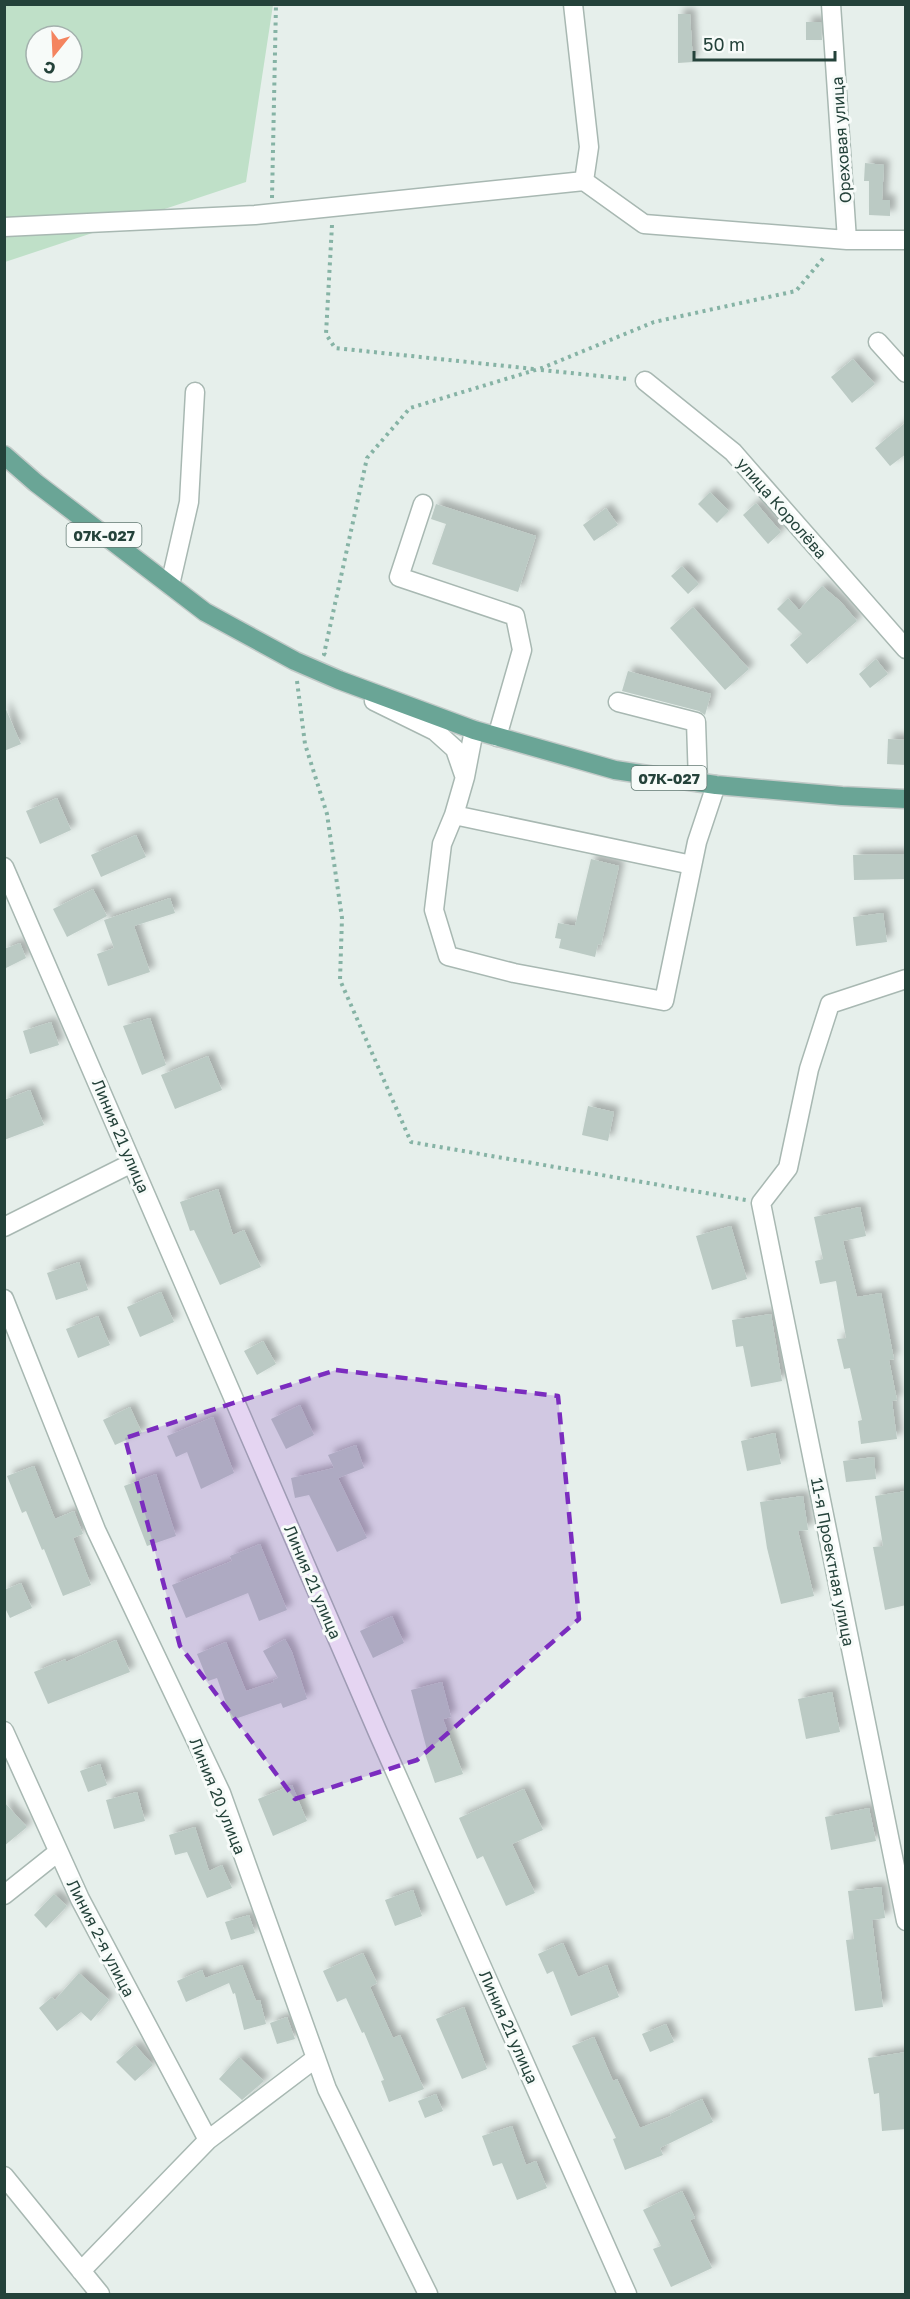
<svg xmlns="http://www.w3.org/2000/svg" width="910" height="2299" viewBox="0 0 910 2299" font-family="'Golos Text',sans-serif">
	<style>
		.green { fill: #bfe0c8; fill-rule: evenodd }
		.building { fill: #bbcac4; filter: url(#shadow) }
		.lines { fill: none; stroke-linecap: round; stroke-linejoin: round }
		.minor-casing { stroke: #a8b8b2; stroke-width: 21 }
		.major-casing { stroke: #c2cac8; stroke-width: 21 }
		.path { stroke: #86b3a5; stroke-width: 4; stroke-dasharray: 3 4.5; stroke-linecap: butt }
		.minor { stroke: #fff; stroke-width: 18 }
		.major { stroke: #6aa596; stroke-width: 18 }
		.marked { fill: #7b2cbf; fill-opacity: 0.2; stroke: #7b2cbf; stroke-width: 4.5; stroke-dasharray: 12 8; stroke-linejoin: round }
		.labels { text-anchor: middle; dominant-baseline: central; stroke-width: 6; stroke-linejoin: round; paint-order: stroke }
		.shield { fill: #f7fbf9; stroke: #637a73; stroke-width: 1.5 }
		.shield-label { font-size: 15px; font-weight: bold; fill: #24423a }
		.street-label { font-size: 16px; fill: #24423a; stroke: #f7fbf9 }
	</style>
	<defs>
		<filter id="shadow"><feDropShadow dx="5.5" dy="-5.5" stdDeviation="3" flood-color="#0004"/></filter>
	</defs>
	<rect width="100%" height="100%" fill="#e6efeb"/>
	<path class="green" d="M4 5H273L246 182 5 262ZM36 36H72V72H36Z"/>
	<path class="building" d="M678 14H690L693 62 678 63Z
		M806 22H821L822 40H806Z
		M865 163 884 165 882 200H890V216L869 215V181H864Z
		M853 359 875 384 852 403 831 377Z
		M906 422V454L890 466 875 448Z
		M710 492 729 511 717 523 698 504Z
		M756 503 781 532 768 544 743 515Z
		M436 504 536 536 518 592 432 564 446 524 431 519Z
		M606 508 618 525 594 541 583 525Z
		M682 566 699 584 688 594 671 576Z
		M822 586 841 602 857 621 807 664 790 645 802 634 777 609 788 598 799 610Z
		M693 607 749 669 725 690 670 628Z
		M876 659 888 674 870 688 859 674Z
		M628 671 711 694 705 715 699 711 622 691Z
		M4 705 21 744 4 751Z
		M888 739 906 740V765L887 764Z
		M57 798 71 830 40 844 26 811Z
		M136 835 146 857 101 877 91 855Z
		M906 854V879L854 880 853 855Z
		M591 859 619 866 601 945 598 944 595 957 559 948 561 939 555 938 558 923 575 926Z
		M93 889 107 916 67 937 53 909Z
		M170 898 175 913 134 926 150 972 108 986 97 954 114 948 104 920Z
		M883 913 887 942 856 946 853 917Z
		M20 943 26 958 4 969V949Z
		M150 1018 166 1065 142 1075 123 1026Z
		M51 1022 59 1045 30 1054 23 1031Z
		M208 1056 222 1090 175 1109 161 1075Z
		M30 1090 44 1125 4 1140V1100Z
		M588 1106 614 1112 608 1141 582 1135Z
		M218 1189 233 1235 244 1230 261 1267 220 1285 194 1230 190 1231 180 1202Z
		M860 1207 866 1236 843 1241 857 1297 881 1293 894 1359 889 1360 897 1400 892 1401 897 1439 861 1444 858 1421 862 1420 850 1368 844 1369 837 1339 846 1338 836 1281 820 1284 815 1261 823 1259 814 1217Z
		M731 1226 747 1279 712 1290 696 1236Z
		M79 1262 88 1290 56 1300 47 1273Z
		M161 1292 174 1322 140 1337 127 1307Z
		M771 1314 782 1381 751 1387 743 1346 736 1347 732 1320Z
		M98 1316 110 1345 78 1358 66 1329Z
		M263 1341 276 1364 257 1375 244 1351Z
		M300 1405 314 1435 286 1449 271 1419Z
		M130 1407 142 1433 115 1445 103 1420Z
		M213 1417 234 1473 201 1489 187 1452 176 1457 167 1436Z
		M775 1433 781 1464 747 1471 741 1441Z
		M356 1445 364 1468 338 1478 367 1538 337 1552 309 1495 295 1498 291 1478 334 1468 328 1455Z
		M874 1457 876 1479 846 1482 843 1461Z
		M34 1466 55 1519 74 1511 83 1534 73 1538 91 1585 63 1596 44 1549 42 1550 26 1511 22 1513 7 1476Z
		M156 1474 176 1536 147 1546 124 1486Z
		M906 1491V1605L885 1610 873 1547 883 1546 875 1496Z
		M803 1496 808 1530 798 1531 814 1596 781 1604 767 1548 760 1502Z
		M260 1544 287 1610 259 1621 248 1593 186 1618 172 1585 232 1561 230 1556Z
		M21 1583 32 1608 10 1618 4 1606V1590Z
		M392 1616 404 1643 373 1658 360 1631Z
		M285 1639 292 1652 307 1699 283 1708 281 1703 232 1720 217 1678 208 1681 197 1654 226 1642 246 1691 274 1682 273 1680 278 1678 263 1651Z
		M116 1640 130 1672 48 1704 34 1672 66 1659V1662Z
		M442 1682 451 1717 443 1719 463 1774 435 1783 424 1751 427 1750 411 1690Z
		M832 1692 840 1732 806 1739 798 1699Z
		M100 1764 107 1785 88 1792 80 1771Z
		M292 1785 307 1821 273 1836 258 1799Z
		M524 1789 543 1830 512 1844 535 1893 506 1906 483 1856 477 1859 459 1818Z
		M137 1792 145 1821 114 1829 106 1800Z
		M4 1802 27 1827 4 1846Z
		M869 1808 876 1841 831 1850 825 1817Z
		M195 1827 209 1871 222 1865 232 1888 207 1898 187 1852 175 1855 169 1835Z
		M881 1887 885 1918 872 1920 883 2007 855 2011 846 1940 854 1939 848 1891Z
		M413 1890 422 1916 395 1926 385 1900Z
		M54 1894 67 1906 46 1928 34 1915Z
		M249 1915 255 1933 231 1940 225 1922Z
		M563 1943 578 1977 607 1965 619 1997 571 2016 553 1971 547 1974 538 1954Z
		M363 1953 377 1983 370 1987 393 2038 400 2035 424 2089 389 2102 381 2081 384 2080 364 2032 362 2033 346 1998 337 2002 323 1971Z
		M242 1965 256 2001 260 2000 266 2024 244 2030 235 1993 233 1994 229 1983 186 2002 177 1981 202 1970 205 1978Z
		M79 1973 109 2000 91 2021 81 2012 57 2031 39 2008 52 1997 55 2000Z
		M464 2007 487 2069 462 2079 436 2019Z
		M287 2017 295 2039 277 2044 270 2023Z
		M666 2024 674 2042 650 2052 642 2034Z
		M594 2037 613 2081 617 2079 640 2128 671 2116 670 2114 702 2099 713 2122 660 2148 663 2155 625 2170 613 2139 616 2138 572 2046Z
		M135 2045 153 2065 135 2081 116 2062Z
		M906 2052V2129L882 2131 879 2093 874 2094 868 2058Z
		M239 2057 264 2081 242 2100 219 2079Z
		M436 2094 443 2111 425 2118 418 2101Z
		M512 2126 526 2165 536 2161 547 2188 517 2200 502 2163 493 2166 482 2136Z
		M682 2191 695 2218 690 2220 712 2268 671 2287 653 2249 661 2246 643 2210Z"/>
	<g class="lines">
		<defs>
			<path id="minor" d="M573 4 589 147 584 181
				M831 4 847 240
				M4 227 255 215 584 181 644 224 847 240H906
				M878 342 906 373
				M645 381 733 452 906 649
				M423 504 399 577 515 616 522 650 497 737
				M170 585 189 502 195 392
				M374 701 435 731 455 749 464 775
				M618 702 696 722 698 782
				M474 730 465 777 454 815 442 844 434 910 448 956 514 973 664 1001 697 842 716 785
				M454 815 692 865
				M4 867 379 1735 627 2294
				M906 979 830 1004 809 1069 788 1168 761 1203 906 1921
				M4 1227 132 1163
				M4 1299 96 1530 221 1793 327 2089 428 2294
				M4 1731 80 1899 208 2140
				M4 1895 58 1852
				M4 2176 100 2294
				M81 2271 208 2140 316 2058"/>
			<path id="major" d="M4 455 36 483 205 612 295 661 339 680 474 730 615 770 716 785 842 796 906 799"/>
		</defs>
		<use href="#minor" class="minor-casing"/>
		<use href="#major" class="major-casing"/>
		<path class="path" d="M272 198 276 4
			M332 225 326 334 335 348 534 369
			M541 370 629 379
			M326 655 324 654 367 458 410 408 542 368 654 322 796 291 825 256
			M297 681 305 744 327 814 342 918 340 980 411 1142 746 1200"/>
		<use href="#minor" class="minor"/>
		<use href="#major" class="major"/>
	</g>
	<path class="marked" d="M336 1370 558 1396 579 1619 417 1760 295 1799 180 1646 125 1438Z"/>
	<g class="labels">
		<g class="shield">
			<rect x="66.5" y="523" width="75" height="24" rx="4.5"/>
			<rect x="631.5" y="766" width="75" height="24" rx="4.5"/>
		</g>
		<g class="shield-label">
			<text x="104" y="535">07К-027</text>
			<text x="669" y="778">07К-027</text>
		</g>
		<g class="street-label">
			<text transform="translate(841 140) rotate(-94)">Ореховая улица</text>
			<text transform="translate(782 508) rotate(49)">улица Королёва</text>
			<text transform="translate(121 1136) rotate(67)">Линия 21 улица</text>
			<text transform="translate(833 1562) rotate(79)">11-я Проектная улица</text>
			<text transform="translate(313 1582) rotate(67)">Линия 21 улица</text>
			<text transform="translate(218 1796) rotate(68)">Линия 20 улица</text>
			<text transform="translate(101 1938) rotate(63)">Линия 2-я улица</text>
			<text transform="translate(509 2027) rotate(66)">Линия 21 улица</text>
		</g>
	</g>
	<rect width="910" height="2299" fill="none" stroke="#24423a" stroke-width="12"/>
	<g transform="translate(54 54) rotate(198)"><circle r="28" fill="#f7fbf9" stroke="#a3b1ad" stroke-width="1.5"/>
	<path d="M0-4.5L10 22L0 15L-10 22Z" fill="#f4845f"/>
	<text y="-9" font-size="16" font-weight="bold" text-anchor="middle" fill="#24423a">С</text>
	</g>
	<path d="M694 51v9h141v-9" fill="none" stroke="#24423a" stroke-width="3"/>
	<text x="703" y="51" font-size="18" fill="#24423a" stroke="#f7fbf9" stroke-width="4.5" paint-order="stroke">50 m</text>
</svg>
